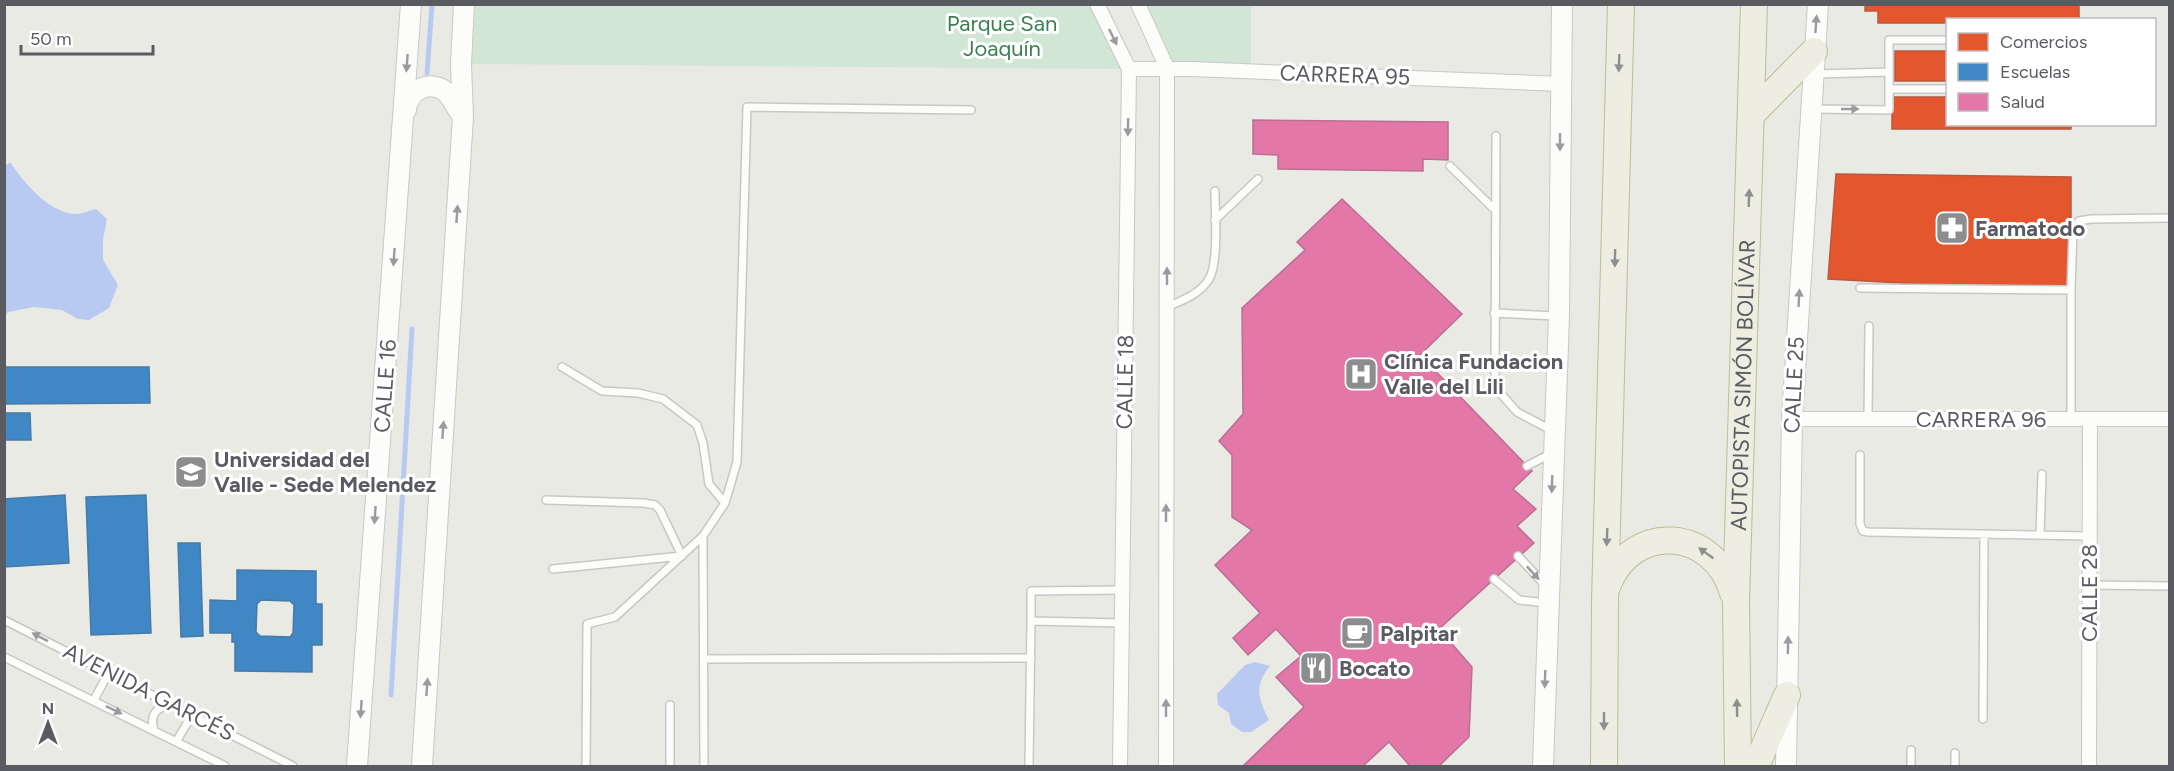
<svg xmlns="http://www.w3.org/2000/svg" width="2174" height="771" viewBox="0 0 2174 771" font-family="Figtree,sans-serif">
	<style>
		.green { fill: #d2e6d5 }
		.water { fill: #b9caf2 }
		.shops { fill: #e4572e; stroke: #bb583d; stroke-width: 1.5 }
		.schools { fill: #3f88c5; stroke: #477aa7; stroke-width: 1.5; fill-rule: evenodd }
		.health { fill: #e377a8; stroke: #ba6f93; stroke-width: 1.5 }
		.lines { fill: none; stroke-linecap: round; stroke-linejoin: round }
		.stream { stroke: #b9caf2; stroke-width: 5 }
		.lane-casing { stroke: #c7c7c6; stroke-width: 10 }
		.street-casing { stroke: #c7c7c6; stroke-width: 16 }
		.secondary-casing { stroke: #c7c8c7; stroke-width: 22 }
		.highway-casing { stroke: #bebd94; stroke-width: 28 }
		.lane { stroke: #fcfcfb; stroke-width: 7 }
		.street { stroke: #fcfcfb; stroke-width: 14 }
		.secondary { stroke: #fcfcfb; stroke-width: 20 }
		.highway { stroke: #edede1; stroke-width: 26 }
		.oneway { fill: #9b9b9f }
		.oneway2 { fill: #8d8e8e }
		.labels { text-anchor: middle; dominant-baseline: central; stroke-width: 6; stroke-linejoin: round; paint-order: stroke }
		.park-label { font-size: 22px; fill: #3a8051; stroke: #fff }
		.street-label { font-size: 22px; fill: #5a5b61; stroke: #fff }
		.poi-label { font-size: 22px; font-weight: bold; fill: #5a5b61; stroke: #fff; text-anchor: start }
	</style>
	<rect width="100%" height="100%" fill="#e9eae4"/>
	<path class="green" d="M1097 4 1129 69 461 64 464 5Z
		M1138 5H1251V72L1167 68Z"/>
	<path class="water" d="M10 162C24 183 50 214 77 214 83 214 90 210 96 209L107 219 103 240V260L118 285 109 308 89 320 78 319 62 310 34 307 8 312 5 317 4 167Z
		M1255 662 1270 666C1254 685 1258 699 1269 720L1251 732H1242L1231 724 1229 713 1218 705 1217 694 1245 665Z"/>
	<path class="shops" d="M1865 4H2079V20H1948V23H1878V11H1865Z
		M1895 51H1948V81H1895Z
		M1892 97H1948V124H2071V129H1892Z
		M1836 174 2071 177V290L2012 289 1828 279Z"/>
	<path class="schools" d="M4 367H149L150 403 4 404Z
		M4 413H30L31 440H4Z
		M65 495 69 563 4 567V499Z
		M146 495 151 633 91 635 86 497Z
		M178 543H200L203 636 181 637Z
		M237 570 316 571V604H322V645H312V672L235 671V642H232V633H210V600L237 601ZM261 600 290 601 294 605 293 633 290 637 260 636 256 632 257 604Z"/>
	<path class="health" d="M1253 120 1448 122V160L1423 159V171L1278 169V155L1253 154Z
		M1342 199 1462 314 1420 355 1532 471 1513 489 1536 509 1517 526 1534 543 1439 629 1472 667 1469 737 1439 766H1410L1389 742 1363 766H1243L1304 707 1276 677 1301 656 1276 629 1248 655 1233 638 1260 613 1215 565 1252 530 1232 517V455L1219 441 1243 414 1242 308 1305 250 1297 242Z"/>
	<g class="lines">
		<path class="stream" d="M427 73 432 4
			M391 695 412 329"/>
		<defs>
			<path id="lane" d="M1817 74 1889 72
				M1889 89H1948
				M1813 109 1889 110V40H1948
				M1496 136 1495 387 1517 412 1553 431
				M1450 166 1495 210
				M1215 220 1258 179
				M1860 288 2071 290 2073 231 2079 221 2091 219 2170 218
				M1167 307C1183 300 1200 294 1209 279 1219 263 1215 211 1215 191
				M1494 313 1556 316
				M562 367 602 391 638 393 663 399 697 425 703 443 709 484 725 503
				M1868 419 1869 326
				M2071 419V290
				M1860 455V524L1863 531 1868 532 2090 536
				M1527 466 1550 454
				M546 500 643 503 655 505 660 510 682 556 553 569
				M2040 535 2042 474
				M703 536 704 766
				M1518 556 1545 585
				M1494 579 1519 600 1547 603
				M2089 585 2170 586
				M4 620 293 766
				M1031 621V591L1122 590
				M4 657 225 766
				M704 659 1031 658
				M94 700 109 672
				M670 705V766
				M1983 719 1984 534
				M154 730C149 715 157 706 172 705
				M176 742 192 715
				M1911 750V766
				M1955 753V766
				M586 766 587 624 615 617 703 536 725 503 737 462 747 107 971 110
				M1029 766 1031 621 1122 623"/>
			<path id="street" d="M1097 4 1129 69 1120 766
				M1138 4 1167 68 1166 766
				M1129 69H1192L1561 84
				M1792 419H2170
				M2089 766 2090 419"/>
			<path id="secondary" d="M406 110C408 90 430 79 446 92 453 99 456 109 463 116
				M357 766 411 4
				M422 766 463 116 461 64 464 4
				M1543 766 1559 316 1562 4
				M1786 766 1792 419 1818 4"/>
			<g id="highway">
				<path d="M1752 114 1814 51"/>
				<path d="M1607 587C1631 521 1714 527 1733 593"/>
				<path d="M1604 766 1605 600 1621 4"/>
				<path id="s1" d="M1738 766 1736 601 1754 4"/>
				<path d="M1756 766 1787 695"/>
			</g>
		</defs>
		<use href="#lane" class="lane-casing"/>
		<use href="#street" class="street-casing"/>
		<use href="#secondary" class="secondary-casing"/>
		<use href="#highway" class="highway-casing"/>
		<use href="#lane" class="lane"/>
		<use href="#street" class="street"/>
		<use href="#secondary" class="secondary"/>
		<use href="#highway" class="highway"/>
	</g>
	<defs><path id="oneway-solid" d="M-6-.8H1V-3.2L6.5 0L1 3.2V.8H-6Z" transform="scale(1.5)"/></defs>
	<g class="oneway">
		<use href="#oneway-solid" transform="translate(1816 24) rotate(-86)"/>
		<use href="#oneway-solid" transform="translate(1113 37) rotate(64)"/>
		<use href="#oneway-solid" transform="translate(407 63) rotate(94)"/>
		<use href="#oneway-solid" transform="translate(1850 109)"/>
		<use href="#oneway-solid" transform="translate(1128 127) rotate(91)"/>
		<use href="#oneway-solid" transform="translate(1560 142) rotate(90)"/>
		<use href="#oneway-solid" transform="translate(457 214) rotate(-86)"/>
		<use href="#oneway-solid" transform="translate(394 257) rotate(94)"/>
		<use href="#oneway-solid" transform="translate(1167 276) rotate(-90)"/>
		<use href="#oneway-solid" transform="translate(1799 298) rotate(-87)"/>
		<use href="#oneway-solid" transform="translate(443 430) rotate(-86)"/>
		<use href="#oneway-solid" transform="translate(1552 484) rotate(92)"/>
		<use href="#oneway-solid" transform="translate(1166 513) rotate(-90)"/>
		<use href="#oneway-solid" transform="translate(375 515) rotate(94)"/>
		<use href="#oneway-solid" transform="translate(1533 573) rotate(47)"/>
		<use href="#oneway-solid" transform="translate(40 637) rotate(-153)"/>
		<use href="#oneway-solid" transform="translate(1788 645) rotate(-89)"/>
		<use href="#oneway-solid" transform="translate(1545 679) rotate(92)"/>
		<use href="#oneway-solid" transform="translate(427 687) rotate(-86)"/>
		<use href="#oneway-solid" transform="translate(1166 708) rotate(-90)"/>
		<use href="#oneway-solid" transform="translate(361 709) rotate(94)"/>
		<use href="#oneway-solid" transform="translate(114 710) rotate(26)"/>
	</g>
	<g class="oneway2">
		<use href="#oneway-solid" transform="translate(1619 63) rotate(92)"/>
		<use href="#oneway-solid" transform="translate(1749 198) rotate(-88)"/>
		<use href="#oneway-solid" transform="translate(1615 258) rotate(91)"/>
		<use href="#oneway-solid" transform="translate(1607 537) rotate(92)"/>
		<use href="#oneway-solid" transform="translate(1706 553) rotate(-144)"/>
		<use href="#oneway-solid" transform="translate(1737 708) rotate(-91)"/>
		<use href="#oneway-solid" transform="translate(1604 721) rotate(90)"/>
	</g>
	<defs>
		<symbol id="pharmacy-square" viewBox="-11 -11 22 22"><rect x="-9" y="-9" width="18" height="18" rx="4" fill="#8c8d8f" stroke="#fff"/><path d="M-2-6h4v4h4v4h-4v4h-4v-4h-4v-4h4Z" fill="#fff"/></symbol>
		<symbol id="hospital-square" viewBox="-11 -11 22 22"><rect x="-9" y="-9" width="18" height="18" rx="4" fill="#8c8d8f" stroke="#fff"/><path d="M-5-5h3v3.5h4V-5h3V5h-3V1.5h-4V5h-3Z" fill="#fff"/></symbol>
		<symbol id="university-square" viewBox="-11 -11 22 22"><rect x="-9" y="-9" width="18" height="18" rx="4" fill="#8c8d8f" stroke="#fff"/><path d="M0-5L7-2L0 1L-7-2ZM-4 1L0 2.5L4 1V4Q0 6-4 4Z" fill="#fff"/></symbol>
		<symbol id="cafe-square" viewBox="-11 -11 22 22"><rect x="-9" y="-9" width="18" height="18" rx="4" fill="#8c8d8f" stroke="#fff"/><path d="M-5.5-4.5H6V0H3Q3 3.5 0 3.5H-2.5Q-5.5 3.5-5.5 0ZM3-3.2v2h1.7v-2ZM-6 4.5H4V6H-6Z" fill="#fff"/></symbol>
		<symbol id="restaurant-square" viewBox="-11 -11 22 22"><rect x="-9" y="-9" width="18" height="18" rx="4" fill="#8c8d8f" stroke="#fff"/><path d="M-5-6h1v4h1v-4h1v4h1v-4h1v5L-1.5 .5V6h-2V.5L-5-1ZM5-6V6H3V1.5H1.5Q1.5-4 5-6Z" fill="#fff"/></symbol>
	</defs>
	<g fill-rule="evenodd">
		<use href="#pharmacy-square" x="1933" y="209" width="38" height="38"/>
		<use href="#hospital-square" x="1342" y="355" width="38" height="38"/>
		<use href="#university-square" x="172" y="453" width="38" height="38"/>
		<use href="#cafe-square" x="1338" y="614" width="38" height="38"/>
		<use href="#restaurant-square" x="1297" y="649" width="38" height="38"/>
	</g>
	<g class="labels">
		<g class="park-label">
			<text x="1002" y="23">Parque San<tspan x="1002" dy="25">Joaquín</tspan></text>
		</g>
		<g class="street-label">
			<text transform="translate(1345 75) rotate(2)">CARRERA 95</text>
			<text transform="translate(1125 382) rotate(-89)">CALLE 18</text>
			<text stroke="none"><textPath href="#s1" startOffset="381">AUTOPISTA SIMÓN BOLÍVAR</textPath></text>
			<text transform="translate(1794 385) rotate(-87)">CALLE 25</text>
			<text transform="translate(385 386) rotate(-86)">CALLE 16</text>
			<text x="1981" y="419">CARRERA 96</text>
			<text transform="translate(2089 593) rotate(-90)">CALLE 28</text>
			<text transform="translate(149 692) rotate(27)">AVENIDA GARCÉS</text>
		</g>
		<g class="poi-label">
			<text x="1975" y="228">Farmatodo</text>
			<text x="1384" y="361">Clínica Fundacion<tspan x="1384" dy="25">Valle del Lili</tspan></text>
			<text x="214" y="459">Universidad del<tspan x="214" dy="25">Valle - Sede Melendez</tspan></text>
			<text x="1380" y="633">Palpitar</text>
			<text x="1339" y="668">Bocato</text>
		</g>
	</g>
	<rect width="2174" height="771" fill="none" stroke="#5a5b61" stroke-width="12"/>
	<rect x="1946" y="18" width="210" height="108" fill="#ffffff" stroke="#bdbdc0" stroke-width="1.5"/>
	<rect x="1958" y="33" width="30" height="18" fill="#e4572e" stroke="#bdbdc0" stroke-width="1.5"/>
	<text x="2000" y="48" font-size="18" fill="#5a5b61">Comercios</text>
	<rect x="1958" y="63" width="30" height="18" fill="#3f88c5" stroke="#bdbdc0" stroke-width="1.5"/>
	<text x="2000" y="78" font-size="18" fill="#5a5b61">Escuelas</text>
	<rect x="1958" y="93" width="30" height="18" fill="#e377a8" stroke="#bdbdc0" stroke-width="1.5"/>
	<text x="2000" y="108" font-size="18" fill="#5a5b61">Salud</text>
	<g transform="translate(48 723)" stroke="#ffffff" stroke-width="4.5" paint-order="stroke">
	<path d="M0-4.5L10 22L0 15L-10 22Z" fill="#5a5b61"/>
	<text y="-9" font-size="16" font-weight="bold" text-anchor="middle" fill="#5a5b61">N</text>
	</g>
	<path d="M21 45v9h132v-9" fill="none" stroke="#5a5b61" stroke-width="3"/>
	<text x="30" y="45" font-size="18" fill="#5a5b61" stroke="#ffffff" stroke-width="4.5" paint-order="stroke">50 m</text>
</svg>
